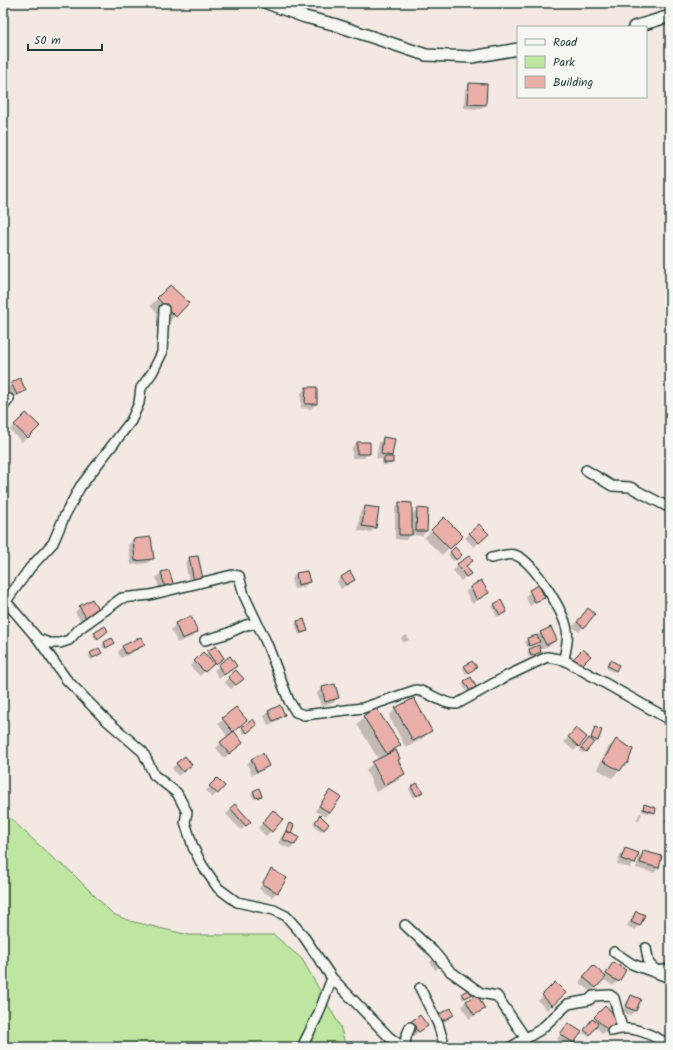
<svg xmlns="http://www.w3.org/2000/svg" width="673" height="1050" viewBox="0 0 673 1050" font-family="Kalam,sans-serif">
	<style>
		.green { fill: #bfe6a0; stroke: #6f926a }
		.shadow { fill: #0003 }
		.building { fill: #eaafa9; stroke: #1f3d34 }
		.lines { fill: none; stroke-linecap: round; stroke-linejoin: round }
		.minor-casing { stroke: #1f3d34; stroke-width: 12 }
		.tertiary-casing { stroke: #1f3d34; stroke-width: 14 }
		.minor { stroke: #f6f6f2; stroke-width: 9 }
		.tertiary { stroke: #f6f6f2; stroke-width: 11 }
	</style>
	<rect width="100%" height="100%" fill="#f4e8e3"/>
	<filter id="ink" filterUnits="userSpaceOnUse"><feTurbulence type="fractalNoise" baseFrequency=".025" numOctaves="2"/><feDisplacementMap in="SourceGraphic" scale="8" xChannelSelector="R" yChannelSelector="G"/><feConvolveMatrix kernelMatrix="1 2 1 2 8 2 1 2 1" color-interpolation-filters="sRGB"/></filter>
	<g filter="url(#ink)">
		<path class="green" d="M3 815 11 819 53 858 70 871 113 914 130 921 189 935H274L302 959 340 1026 346 1047H3Z"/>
		<path class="shadow" d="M470 84 485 104 480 109 464 108 465 89Z
			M170 286 187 303 168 323 150 306Z
			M19 380 25 391 12 399 7 388Z
			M306 388 316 404 311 409 301 408V393Z
			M26 414 38 426 22 442 10 430Z
			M383 439 391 455 388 458 392 463 390 465H382V459L376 458 379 443Z
			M357 443 369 453 364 458H352V447Z
			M400 503 411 515 417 509 427 510 426 531 422 536 410 535 406 540 395 539V508Z
			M365 507 376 527 371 532 358 531 360 512Z
			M444 518 461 536 442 555 424 538Z
			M479 525 488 534 474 547 465 538Z
			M150 538 153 558 148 563 131 565 128 545 133 540Z
			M455 549 460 555 453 561 448 555Z
			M469 557 472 561 465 567 469 573 461 581 453 570Z
			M190 558 202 579 190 585 185 563Z
			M169 571 173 585 160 592 156 577 161 573Z
			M306 572 309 582 304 587 294 589 291 579 296 574Z
			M341 577 354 580 341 589 337 582Z
			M470 587 487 593 472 604 466 592Z
			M538 587 543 597 530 606 525 596Z
			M500 601 504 613 497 617 492 607Z
			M80 607 98 612 82 623 75 612Z
			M583 614V627L579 632 573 627Z
			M297 622 307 631 305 633 299 635 295 624Z
			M176 624 197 632 192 637 177 643 171 629Z
			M107 631 96 640 93 636 95 634Z
			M541 633 556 640 552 644 541 649 538 641 536 644 527 647 525 641Z
			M407 635 409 640 403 643 401 638Z
			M140 638 144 645 139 649 121 658 118 652 122 647Z
			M112 639 114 643 104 649 102 645Z
			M529 650 540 652 529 657 527 652Z
			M208 652 218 662 211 667 210 666 200 676 190 666 203 654 205 655Z
			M101 653 91 660 89 656 91 654Z
			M230 658 236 666 219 679 214 670Z
			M609 663 615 670 613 672 606 668Z
			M465 667 473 669 466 674 463 669Z
			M236 671 242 679 231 689 224 682Z
			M464 682 475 687 467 692 462 684Z
			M335 685 338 698 333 703 321 706 317 693 322 688Z
			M236 708 246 720 233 732 242 743 224 758 216 748 228 737 218 724Z
			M396 709 431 731 423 738 406 748 389 716Z
			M269 712 284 715 279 720 268 725 264 716Z
			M364 717 399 745 391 754 397 761 404 774 397 781 376 792 366 770 373 763 379 760 357 724Z
			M254 727 244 734 241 730 243 728Z
			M595 729 598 741 596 743 593 742 583 753 579 751 590 740Z
			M571 734 579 746 574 751 564 742Z
			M616 740 620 770 612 778 597 769 608 748Z
			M252 759 268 766 263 770 252 775 247 764Z
			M177 763 191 765 178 776 172 768Z
			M217 780 224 786 212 798 206 791Z
			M411 787 422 792 414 798 409 789Z
			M330 791 329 812 325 817 315 811Z
			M254 792 261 795 254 799 251 794Z
			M645 805 654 812 652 814 641 811Z
			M235 806 250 822 241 830 226 814Z
			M640 813H642L640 818 638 821 636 820Z
			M670 813V826L664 821Z
			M269 816 282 820 266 836 258 828Z
			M320 817 328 824 321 831 313 824Z
			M289 824V833L294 845 290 849 278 843Z
			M625 849 634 863 630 868 617 864 621 854Z
			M644 852 661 857 658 868 654 873 636 868 639 857Z
			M271 870 277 892 272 897 259 889Z
			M636 912 639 925 635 930 627 926 632 917Z
			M436 957 441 966 435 970 430 962Z
			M613 963 618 981 613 986 603 979 591 992 579 982 589 971 604 976Z
			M555 984 564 993 547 1010 538 1001Z
			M475 992 463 1000 461 996 463 994Z
			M632 996 639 1000 635 1011 630 1015 622 1012 627 1001Z
			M466 1001 484 1009 469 1019 462 1006Z
			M605 1007 618 1018 603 1034 595 1026 588 1036 583 1033 590 1022Z
			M450 1010 453 1015 448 1020 436 1025Z
			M568 1024 581 1032 569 1047 557 1039Z
			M426 1026 413 1036 406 1028Z"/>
		<path class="building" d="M469 83 487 84 486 105 468 104Z
			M170 285 189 303 176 317 157 298Z
			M20 378 26 391 17 395 11 383Z
			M306 387H317V404H305Z
			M26 413 40 426 28 438 14 425Z
			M383 437 395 439 392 456 381 454Z
			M357 442H370V454H357Z
			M384 457H393V463H384Z
			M399 502 412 503V535H399Z
			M365 506 379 508 376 528 362 526Z
			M417 508 428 509 427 531H416Z
			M444 517 463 536 450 549 431 530Z
			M479 524 489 534 479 543 469 533Z
			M151 537 154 559 135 561 133 539Z
			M455 547 462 555 456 560 450 552Z
			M198 556 203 579 194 581 189 557Z
			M469 556 473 561 466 566 471 574 466 577 457 564Z
			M169 570 174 586 165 588 161 572Z
			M307 571 310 582 298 585 296 573Z
			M350 571 355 580 346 585 341 577Z
			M481 580 489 593 477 600 470 587Z
			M539 585 545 598 535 602 529 590Z
			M92 599 100 612 87 619 79 606Z
			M501 600 507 612 500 615 494 604Z
			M588 608 595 614 584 628 577 622Z
			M191 616 198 632 182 639 175 623Z
			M304 619 308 631 301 633 297 621Z
			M105 626 108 631 98 639 94 633Z
			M551 627 557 640 546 645 540 632Z
			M537 635 540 642 529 646 527 638Z
			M141 637 145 645 126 654 122 646Z
			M112 638 115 643 106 648 104 642Z
			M539 645 541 652 531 656 529 649Z
			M216 646 224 658 216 664 207 651Z
			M99 648 102 653 93 658 90 653Z
			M583 649 591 656 580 667 572 660Z
			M203 652 214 664 205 672 194 661Z
			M230 656 237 666 224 675 218 665Z
			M611 660 619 665 616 671 607 665Z
			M472 661 477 667 469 673 464 666Z
			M236 670 244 679 236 685 228 677Z
			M471 677 476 687 470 691 464 681Z
			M335 684 339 698 325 702 322 687Z
			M414 698 432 731 413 741 395 708Z
			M280 705 285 715 273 721 268 711Z
			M236 707 247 720 233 732 222 718Z
			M376 708 401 745 387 754 363 716Z
			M253 719 257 725 247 733 242 727Z
			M595 727 602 730 598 741 591 738Z
			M576 728 587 737 579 747 568 737Z
			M234 731 243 743 229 754 220 742Z
			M589 738 594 742 586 752 581 748Z
			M616 739 633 749 628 763 624 765 620 771 603 761Z
			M396 750 400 759 398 760 405 774 384 785 372 762Z
			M263 753 269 766 257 772 251 759Z
			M185 756 192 765 183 772 176 763Z
			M217 778 225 786 218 794 209 786Z
			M417 783 423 792 417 796 411 787Z
			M259 788 262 796 256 798 253 791Z
			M330 790 341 797 330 813 319 806Z
			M235 804 251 822 246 826 230 808Z
			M644 804 656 808 655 813 643 809Z
			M273 810 283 819 272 832 262 823Z
			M320 815 329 824 324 830 315 822Z
			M289 823 294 825 291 833 286 831Z
			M286 831 299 837 295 845 282 839Z
			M625 848 639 853 635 864 621 859Z
			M643 851 662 856 659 868 640 863Z
			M271 869 287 878 278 893 262 884Z
			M636 911 645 915 640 926 631 922Z
			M613 962 626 970 619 982 606 974Z
			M593 965 606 977 596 988 583 977Z
			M555 982 566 993 552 1006 542 995Z
			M472 988 477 992 465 998 462 993Z
			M477 994 485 1009 474 1015 466 1001Z
			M631 995 641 999 636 1011 626 1007Z
			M605 1006 619 1018 608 1030 594 1017Z
			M451 1008 454 1015 440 1022 437 1015Z
			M420 1015 428 1026 419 1032 409 1023Z
			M592 1019 598 1023 590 1035 584 1030Z
			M568 1023 582 1032 574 1043 560 1034Z"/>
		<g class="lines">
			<defs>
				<path id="minor" d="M3 407 9 399
					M586 470 612 486 630 487 670 508
					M491 558C498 557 508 553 515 555 533 560 564 612 567 630 569 639 565 651 564 660L670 720
					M3 598 38 639 66 679 104 718 143 752 154 775 177 793 187 812 185 822 193 847 202 865 218 888 237 902 274 910 286 916 302 934 332 978 389 1037 403 1047
					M6 601 30 568 53 543 65 515 80 487 131 421 139 403 141 388 152 373 162 353 164 309
					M38 639 49 643H60L69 640 80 628 122 598 150 595 232 575 239 576 244 595 267 644 289 701 296 712 304 715 363 708 416 690C431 692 442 705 457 704L507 676 547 657 564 660
					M205 640 226 634 246 625 257 623
					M405 925 434 952 450 971 481 993 497 996 526 1039
					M646 948 649 964 657 971 670 969
					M614 952 632 964 670 978
					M420 988 438 1024 445 1047
					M612 1031C634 1024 651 1035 670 1045
					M302 1047 318 1015 332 978
					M405 1047 406 1037 410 1027
					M511 1047 540 1030 568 1004 589 1000 593 996 610 995 614 998 622 1028"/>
				<path id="tertiary" d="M267 3 305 17 333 24 426 55 472 57 518 49
					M634 27 670 16"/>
			</defs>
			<use href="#minor" class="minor-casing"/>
			<use href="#tertiary" class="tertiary-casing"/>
			<use href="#minor" class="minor"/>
			<use href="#tertiary" class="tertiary"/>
		</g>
	</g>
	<rect width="673" height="1050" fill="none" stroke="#f6f6f2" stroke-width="16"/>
	<rect x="8" y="8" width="657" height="1034" fill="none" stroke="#1f3d34" stroke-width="1.5" filter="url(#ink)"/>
	<rect x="517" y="26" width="130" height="72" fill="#f6f6f2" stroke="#a0aca6"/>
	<rect x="525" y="39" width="20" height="6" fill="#f6f6f2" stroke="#a0aca6"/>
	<text x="553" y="46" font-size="12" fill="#1f3d34">Road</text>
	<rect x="525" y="56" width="20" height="12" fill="#bfe6a0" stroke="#a0aca6"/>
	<text x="553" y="66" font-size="12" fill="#1f3d34">Park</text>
	<rect x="525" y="76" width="20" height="12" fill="#eaafa9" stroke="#a0aca6"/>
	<text x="553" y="86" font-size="12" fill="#1f3d34">Building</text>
	<path d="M28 44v6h74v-6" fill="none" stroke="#1f3d34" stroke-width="2"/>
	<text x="34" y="44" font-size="12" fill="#1f3d34" stroke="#f6f6f2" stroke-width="3" paint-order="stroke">50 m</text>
</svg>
